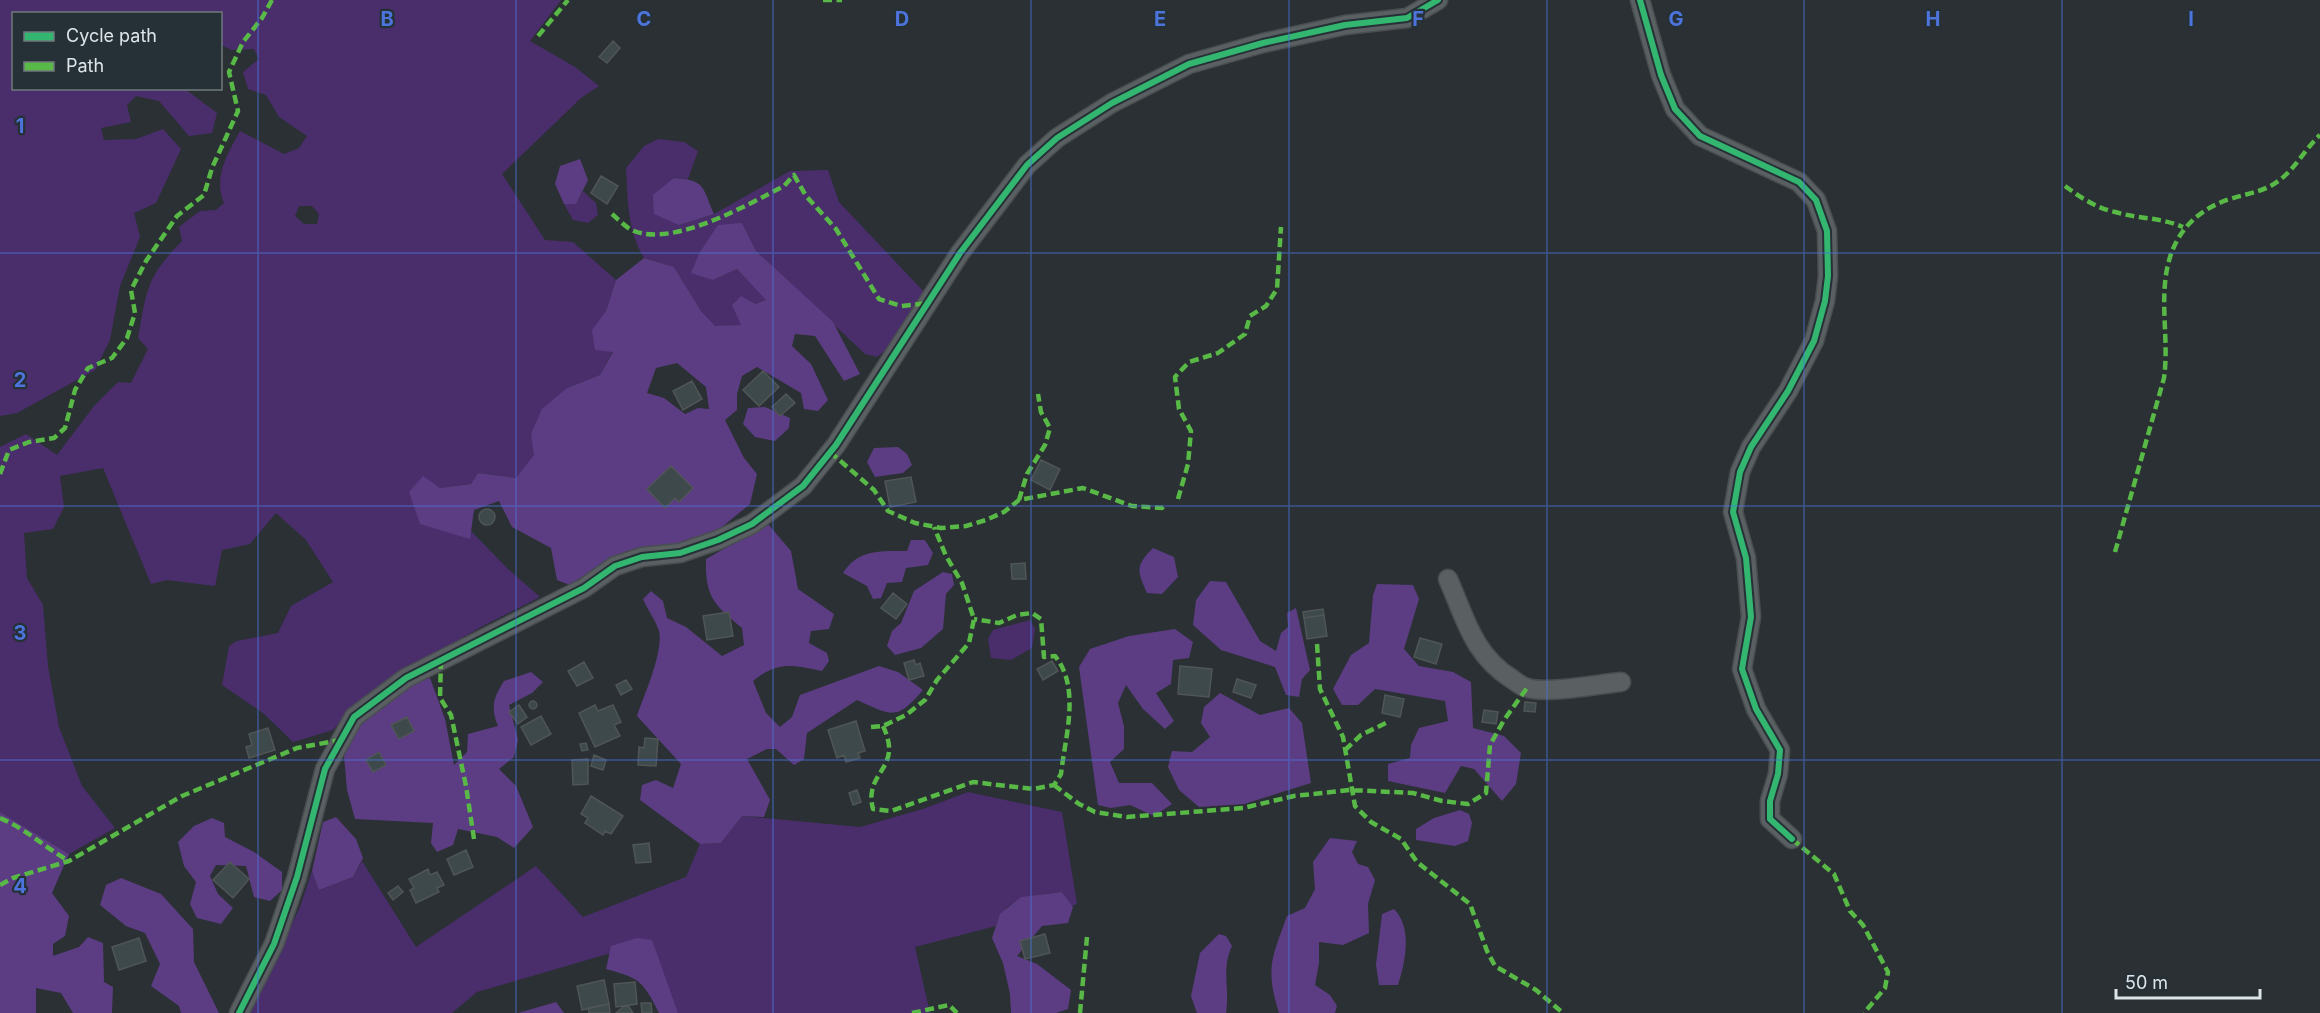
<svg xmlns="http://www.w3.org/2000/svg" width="2320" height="1013" viewBox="0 0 2320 1013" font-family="Inter,sans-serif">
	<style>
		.green { fill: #4a2e6c; fill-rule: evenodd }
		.forest { fill: #5c3d83; fill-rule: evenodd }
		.building { fill: #3e494c; stroke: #505556; stroke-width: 1.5 }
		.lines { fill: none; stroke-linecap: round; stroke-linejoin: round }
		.minor-casing { stroke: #484e50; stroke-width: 21 }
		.minor { stroke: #5a5f62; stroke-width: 18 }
		.quiet { stroke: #58b947; stroke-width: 4.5; stroke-dasharray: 9 4.5; stroke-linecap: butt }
		.cycleway-casing { stroke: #263137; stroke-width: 10 }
		.cycleway { stroke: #33b770; stroke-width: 6 }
		.grid { fill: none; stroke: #4d74dc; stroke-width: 1.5; stroke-opacity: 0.55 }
		.grid-label { font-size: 20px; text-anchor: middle; font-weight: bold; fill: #4d74dc; stroke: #263137; stroke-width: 4.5; stroke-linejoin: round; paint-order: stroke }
	</style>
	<rect width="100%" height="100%" fill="#2a3033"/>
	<path class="green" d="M0 0H561L530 41 575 67 599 86 581 98 502 174 545 240 573 242 616 280 606 311 592 331 613 351 600 375 567 388 531 434 535 455 516 478 478 473 471 484 440 488 469 539 470 530 507 568 540 597 481 627 393 678 352 708 333 730 293 742 263 713 222 685 229 646 237 641 278 633 291 606 333 582 306 540 276 513 250 544 222 550 215 586 167 580 151 584 103 468 60 476 64 507 53 529 24 533 27 578 43 605 48 666 59 727 82 786 115 828 69 854 0 812V447L26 434 57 455 94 406 118 382 131 383 148 349 138 338C147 289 146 278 182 241L179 227 200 211 216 210 224 203C213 177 227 155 240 131L284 154 299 148 307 136 279 117 266 95 248 89 243 72 259 59 254 49 232 50 221 45 220 14H14V88L185 89 217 113 212 133 189 136 159 101 136 96 127 105 131 122 101 128 104 140 136 139 163 129 181 149 156 203 134 213 140 237 120 286 110 340 95 370 17 413 0 416ZM299 206H312L319 214 317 224H304L295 216Z
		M658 139 684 142 698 151 688 179 673 178 679 225 714 214 790 171 828 170 839 202 924 292 885 351 877 357 865 354 756 251 742 223 713 280 737 269 767 300 755 304 741 325 715 327 701 311 674 267 644 258C627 229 628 201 626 168L644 146Z
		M583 191 596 203 598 215 588 223 573 220 564 204H576Z
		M1030 620 1035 629 1032 648 1011 660 991 658 988 639 993 630Z
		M968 792 1062 812 1077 904 1072 906 1062 892C1036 895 1005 896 996 926L915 947 930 1013H677L642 944 477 992 452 1013H250L300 907 312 871 319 890 353 877 362 861 416 947 536 866 583 917 686 877 700 844 721 843 742 816 860 827 923 809Z"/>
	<path class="forest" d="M580 159 588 180 576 204H564L555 184 560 166Z
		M674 178C706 180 702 187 714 214L679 225 654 214 653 195Z
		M742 223 756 251 833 322 860 374 844 381 815 336 795 334 792 346 811 364 828 400 818 411 804 409 801 393 757 367 742 376 737 394V410L725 420 744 458 757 474 750 504 711 536 603 563 570 585 557 580 551 548 512 527 499 501 474 510 470 539 420 524 409 492 423 476 440 488 471 484 478 473 516 478 534 455 531 434 542 409 567 388 600 375 613 352 595 350 592 330 606 311 616 280 644 258 674 267 701 311 715 326 741 325 732 305 741 296 755 304 766 300 737 269 713 280 691 273 700 252 718 225ZM677 363 706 387 709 409 698 408 685 414 664 398 647 393 656 368Z
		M765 407 790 418 789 428 775 441 755 437 743 424 748 408Z
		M898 447 907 454 912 465 903 473 875 477 867 462 874 448Z
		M768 524 791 551 798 589 834 614 829 629 811 631 809 643 827 653 829 661 822 671C792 665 778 661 753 681L766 713 780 727 792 717 800 695 879 666 898 672 923 690C896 721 893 716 857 700L807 733 804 759 794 765 776 749H767L747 759 770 800 764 817 742 816 721 843 700 844 640 800 642 785 656 780 673 788 681 764 637 716C644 695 666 647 658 628 654 618 647 609 643 599L651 591 663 601 667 618 686 627 722 656 744 645 742 628C714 605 705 597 706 559Z
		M911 540H925L933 553 928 565 906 568 902 582 887 583 881 598 873 599 867 586 843 573C858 549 881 551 907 551Z
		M1153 548 1174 557 1178 577 1162 594 1147 593C1137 571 1135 566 1153 548Z
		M943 572 952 574 954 585 946 594 943 629 921 648 895 655 887 646 892 631 901 623 914 591Z
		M1210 581 1226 582 1260 641 1276 651 1281 633 1288 627 1287 613 1296 608 1310 670 1302 679 1299 697 1286 695 1275 667 1221 650 1193 625 1196 600Z
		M1377 584 1413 585 1419 599 1404 649 1419 666 1453 672 1471 682 1473 728 1504 736 1521 753 1516 784 1502 801 1474 769 1461 766 1445 793 1388 781V764L1410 758 1411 745 1419 728 1448 721 1445 701 1375 689 1358 705H1342L1333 689 1351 655 1369 643 1373 595Z
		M1175 629 1193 642 1189 658 1173 660 1171 684 1156 693 1174 721 1165 729 1143 709 1126 685 1118 703 1124 726V749L1110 762 1119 783H1152L1172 804 1154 816 1130 805 1111 808 1098 805 1079 667 1090 649 1129 636Z
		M531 672 543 682 532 693 509 705 518 740 514 757 499 769 516 786 533 827 514 848 497 837 458 829 453 845 437 852 431 843 433 823 355 819 347 790 344 756 363 719 393 700 410 683 430 678 445 719 454 765 467 752 468 734 498 726C490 707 494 697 504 681Z
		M1220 693 1260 715 1289 708 1302 723 1311 783 1244 804 1199 807 1179 790 1168 767 1172 751 1192 752 1210 737 1201 723 1204 707Z
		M1460 810 1469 814 1472 823 1468 841 1455 846 1416 840V829L1434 818Z
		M0 812 69 854 52 893 69 916 65 936 53 944V956L79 947 88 937 103 943 104 982 113 987 112 1013H73L61 993 36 988V1013H0Z
		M336 817 356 839 363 858 353 877 319 890 312 871 323 822Z
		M212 818 224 823 225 837 254 852 282 872V890L270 901 254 897 246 866 216 865 210 876 218 894 233 908 221 924 197 918 190 904 196 882 184 866 178 842 194 826Z
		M1330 838 1357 841 1352 852 1358 864 1368 867 1375 880 1368 904 1369 933 1343 945 1319 942V963L1315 985 1330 995 1337 1006 1335 1013H1279C1265 968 1272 958 1287 916L1305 908 1315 889 1313 862Z
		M121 878 161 894 193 929 194 962 219 1013H181L179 1006 151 986 160 964 145 933 126 926 100 905 106 885Z
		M1062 892 1073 907 1068 923 1042 926 1017 956 1037 964 1071 990 1068 1009 1056 1013H1011L1010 994 1003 963 992 938 1000 914 1021 897Z
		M1394 909C1413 928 1405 963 1398 985H1379L1376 965 1382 914Z
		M1219 934 1226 936 1232 946C1221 969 1230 988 1226 1013H1197L1191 996 1200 953Z
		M637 938 652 940 678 1013H659C643 981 640 978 606 969L611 946Z
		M556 1002 564 1013H518Z"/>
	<path class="building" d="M613 41 620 48 607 63 599 57Z
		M601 176 618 186 607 204 591 193Z
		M763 371 779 387 759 406 743 390Z
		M692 381 702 399 683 410 673 391Z
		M786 394 795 403 780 416 772 407Z
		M1041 460 1060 469 1050 490 1031 480Z
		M671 466 693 488 679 502 675 498 665 508 647 489Z
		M911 477 916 502 890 507 885 481Z
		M479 517a8 8 0 1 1 16 0a8 8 0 1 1-16 0Z
		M1025 563 1026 579H1012L1011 564Z
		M893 593 907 604 896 619 881 608Z
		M1323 609 1324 615 1304 618 1303 612Z
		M729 612 733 636 707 640 703 616Z
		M1324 615 1327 636 1307 639 1304 618Z
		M1420 638 1442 644 1436 664 1414 657Z
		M914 660 916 665 920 663 924 676 909 680 904 663Z
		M1052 661 1058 671 1043 680 1037 669Z
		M584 662 593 678 577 686 568 671Z
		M1180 666 1212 669 1209 697 1178 694Z
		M1237 679 1256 685 1251 698 1233 692Z
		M626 680 632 689 621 695 616 685Z
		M1385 695 1404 699 1400 717 1382 713Z
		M529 705a4 4 0 1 1 8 0a4 4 0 1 1-8 0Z
		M1525 702 1536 703 1535 712 1524 711Z
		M519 705 527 717 518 724 509 712Z
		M595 705 598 711 613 705 621 722 614 725 620 736 595 747 579 713Z
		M1484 710 1498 712 1496 724 1482 722Z
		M541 716 551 734 531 745 521 727Z
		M407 717 414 731 399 739 391 725Z
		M856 721 865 751 858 753 860 758 846 762 844 755 837 758 828 730Z
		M268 728 275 750 249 758 246 747 252 745 249 734Z
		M645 738 658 739 656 766 638 765 639 747 644 748Z
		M586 743 588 750 582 751 580 744Z
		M379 752 386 765 373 772 366 760Z
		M594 755 606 760 603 770 591 766Z
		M588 759V784L573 785 572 760Z
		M857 790 861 802 853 805 849 793Z
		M591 796 623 816 611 834 605 831 603 835 585 823 588 818 581 814Z
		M649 843 651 862 636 863 633 845Z
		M466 850 473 867 454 875 447 859Z
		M230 862 249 879 233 898 213 880Z
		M428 869 430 875 437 872 444 885 437 888 439 892 416 903 410 890 414 888 409 879Z
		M398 886 403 892 393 900 388 893Z
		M1045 934 1050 953 1025 959 1020 941Z
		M139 938 146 961 119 970 112 947Z
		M604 980 609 1004 582 1010 577 986Z
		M635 982 637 1004 616 1007 614 984Z
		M641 1003H651L652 1013H642Z
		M609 1004 610 1013H589L588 1008Z
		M624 1006 629 1007 633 1013H616Z"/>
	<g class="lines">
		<defs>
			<path id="minor" d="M1640 0 1661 75 1675 109 1700 136 1799 182 1816 200 1827 231 1828 276 1825 301 1814 341 1788 391 1751 447 1740 472 1733 512 1746 558 1751 617 1742 669 1756 709 1780 750 1778 774 1770 801V819L1792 839
				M1448 579C1465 617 1473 655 1512 679 1516 682 1522 687 1528 688 1548 694 1598 684 1621 682
				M239 1013 274 944 297 877 325 769 354 717 406 678 584 588 615 566 642 557 680 553 718 540 752 524 803 486 836 445 960 253 1027 165 1057 138 1112 103 1189 64 1263 43 1345 25 1407 18 1438 0"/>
		</defs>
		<use href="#minor" class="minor-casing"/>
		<use href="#minor" class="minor"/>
		<path class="quiet" d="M823 0H842
			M538 36 568 0
			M2065 186C2080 197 2096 208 2115 212 2139 219 2159 217 2183 227
			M612 214C618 219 626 228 634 231 674 247 749 204 784 186L794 175 806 196 836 229 879 299 901 306 929 303
			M830 452 874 490 888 511 915 523 941 528 966 526 986 520 1004 512 1019 500 1083 488 1132 506 1162 508 1165 505
			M0 474 9 450 29 442 54 438 65 428 75 390 88 368 112 358 127 338 135 313 131 290 146 261 177 216 204 195 212 168 238 111 229 72 243 42 262 18 272 0
			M1178 499 1188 464 1191 431 1179 409 1175 377 1189 362 1218 353 1245 334 1250 316 1266 306 1277 289 1281 227
			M1019 500 1027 474 1045 445 1050 428 1041 412 1038 394
			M2115 552 2164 378C2169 342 2160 305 2167 269 2174 233 2196 210 2230 199 2249 193 2265 192 2281 179 2296 167 2306 148 2320 135
			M1317 644 1320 689 1343 737 1355 806 1371 822 1401 839 1417 862 1470 904 1487 951 1495 966 1536 990 1563 1013
			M441 660 440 698 451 715 466 786 474 839
			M883 726C904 770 863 771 873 809L891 811 973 782 1033 789 1054 785 1061 774C1065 737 1081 688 1055 656L1044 657 1041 619 1032 613 1017 615 999 623 974 619
			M871 727 883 726 906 715 925 700 937 680 969 643 974 619 962 583 946 556 934 527
			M1345 750 1361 735 1388 722
			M1054 785 1079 804 1095 812 1127 817 1243 808 1294 796 1350 790 1413 793 1442 801 1468 804 1486 793 1490 745 1504 720 1527 688
			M0 818C28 830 44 847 69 861
			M1792 839 1834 874 1850 911 1863 925 1888 972 1885 988 1864 1013
			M0 885 13 878 69 861 182 796 297 748 340 740
			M912 1013 949 1005 957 1013
			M1080 1013 1087 937"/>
		<defs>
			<path id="cycleway" d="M1640 0 1661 75 1675 109 1700 136 1799 182 1816 200 1827 231 1828 276 1825 301 1814 341 1788 391 1751 447 1740 472 1733 512 1746 558 1751 617 1742 669 1756 709 1780 750 1778 774 1770 801V819L1792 839
				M239 1013 274 944 297 877 325 769 354 717 406 678 584 588 615 566 642 557 680 553 718 540 752 524 803 486 836 445 960 253 1027 165 1057 138 1112 103 1189 64 1263 43 1345 25 1407 18 1438 0"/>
		</defs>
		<use href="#cycleway" class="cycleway-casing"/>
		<use href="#cycleway" class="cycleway"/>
	</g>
	<path class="grid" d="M258 0V1013M516 0V1013M773 0V1013M1031 0V1013M1289 0V1013M1547 0V1013M1804 0V1013M2062 0V1013M0 253H2320M0 506H2320M0 760H2320"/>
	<g class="grid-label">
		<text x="387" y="26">B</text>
		<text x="644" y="26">C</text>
		<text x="902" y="26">D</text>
		<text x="1160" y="26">E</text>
		<text x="1418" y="26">F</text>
		<text x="1676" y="26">G</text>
		<text x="1933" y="26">H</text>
		<text x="2191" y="26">I</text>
		<text x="20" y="133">1</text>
		<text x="20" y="387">2</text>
		<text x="20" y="640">3</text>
		<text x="20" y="893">4</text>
	</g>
	<rect x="12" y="12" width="210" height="78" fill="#263137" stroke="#70797e" stroke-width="1.5"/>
	<rect x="24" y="32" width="30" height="9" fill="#33b770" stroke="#70797e" stroke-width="1.5"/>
	<text x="66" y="42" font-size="18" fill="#dee5e9">Cycle path</text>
	<rect x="24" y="62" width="30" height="9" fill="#58b947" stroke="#70797e" stroke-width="1.5"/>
	<text x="66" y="72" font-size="18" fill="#dee5e9">Path</text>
	<path d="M2116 989v9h144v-9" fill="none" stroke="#dee5e9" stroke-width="3"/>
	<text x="2125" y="989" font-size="18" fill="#dee5e9" stroke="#263137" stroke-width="4.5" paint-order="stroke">50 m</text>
</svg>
